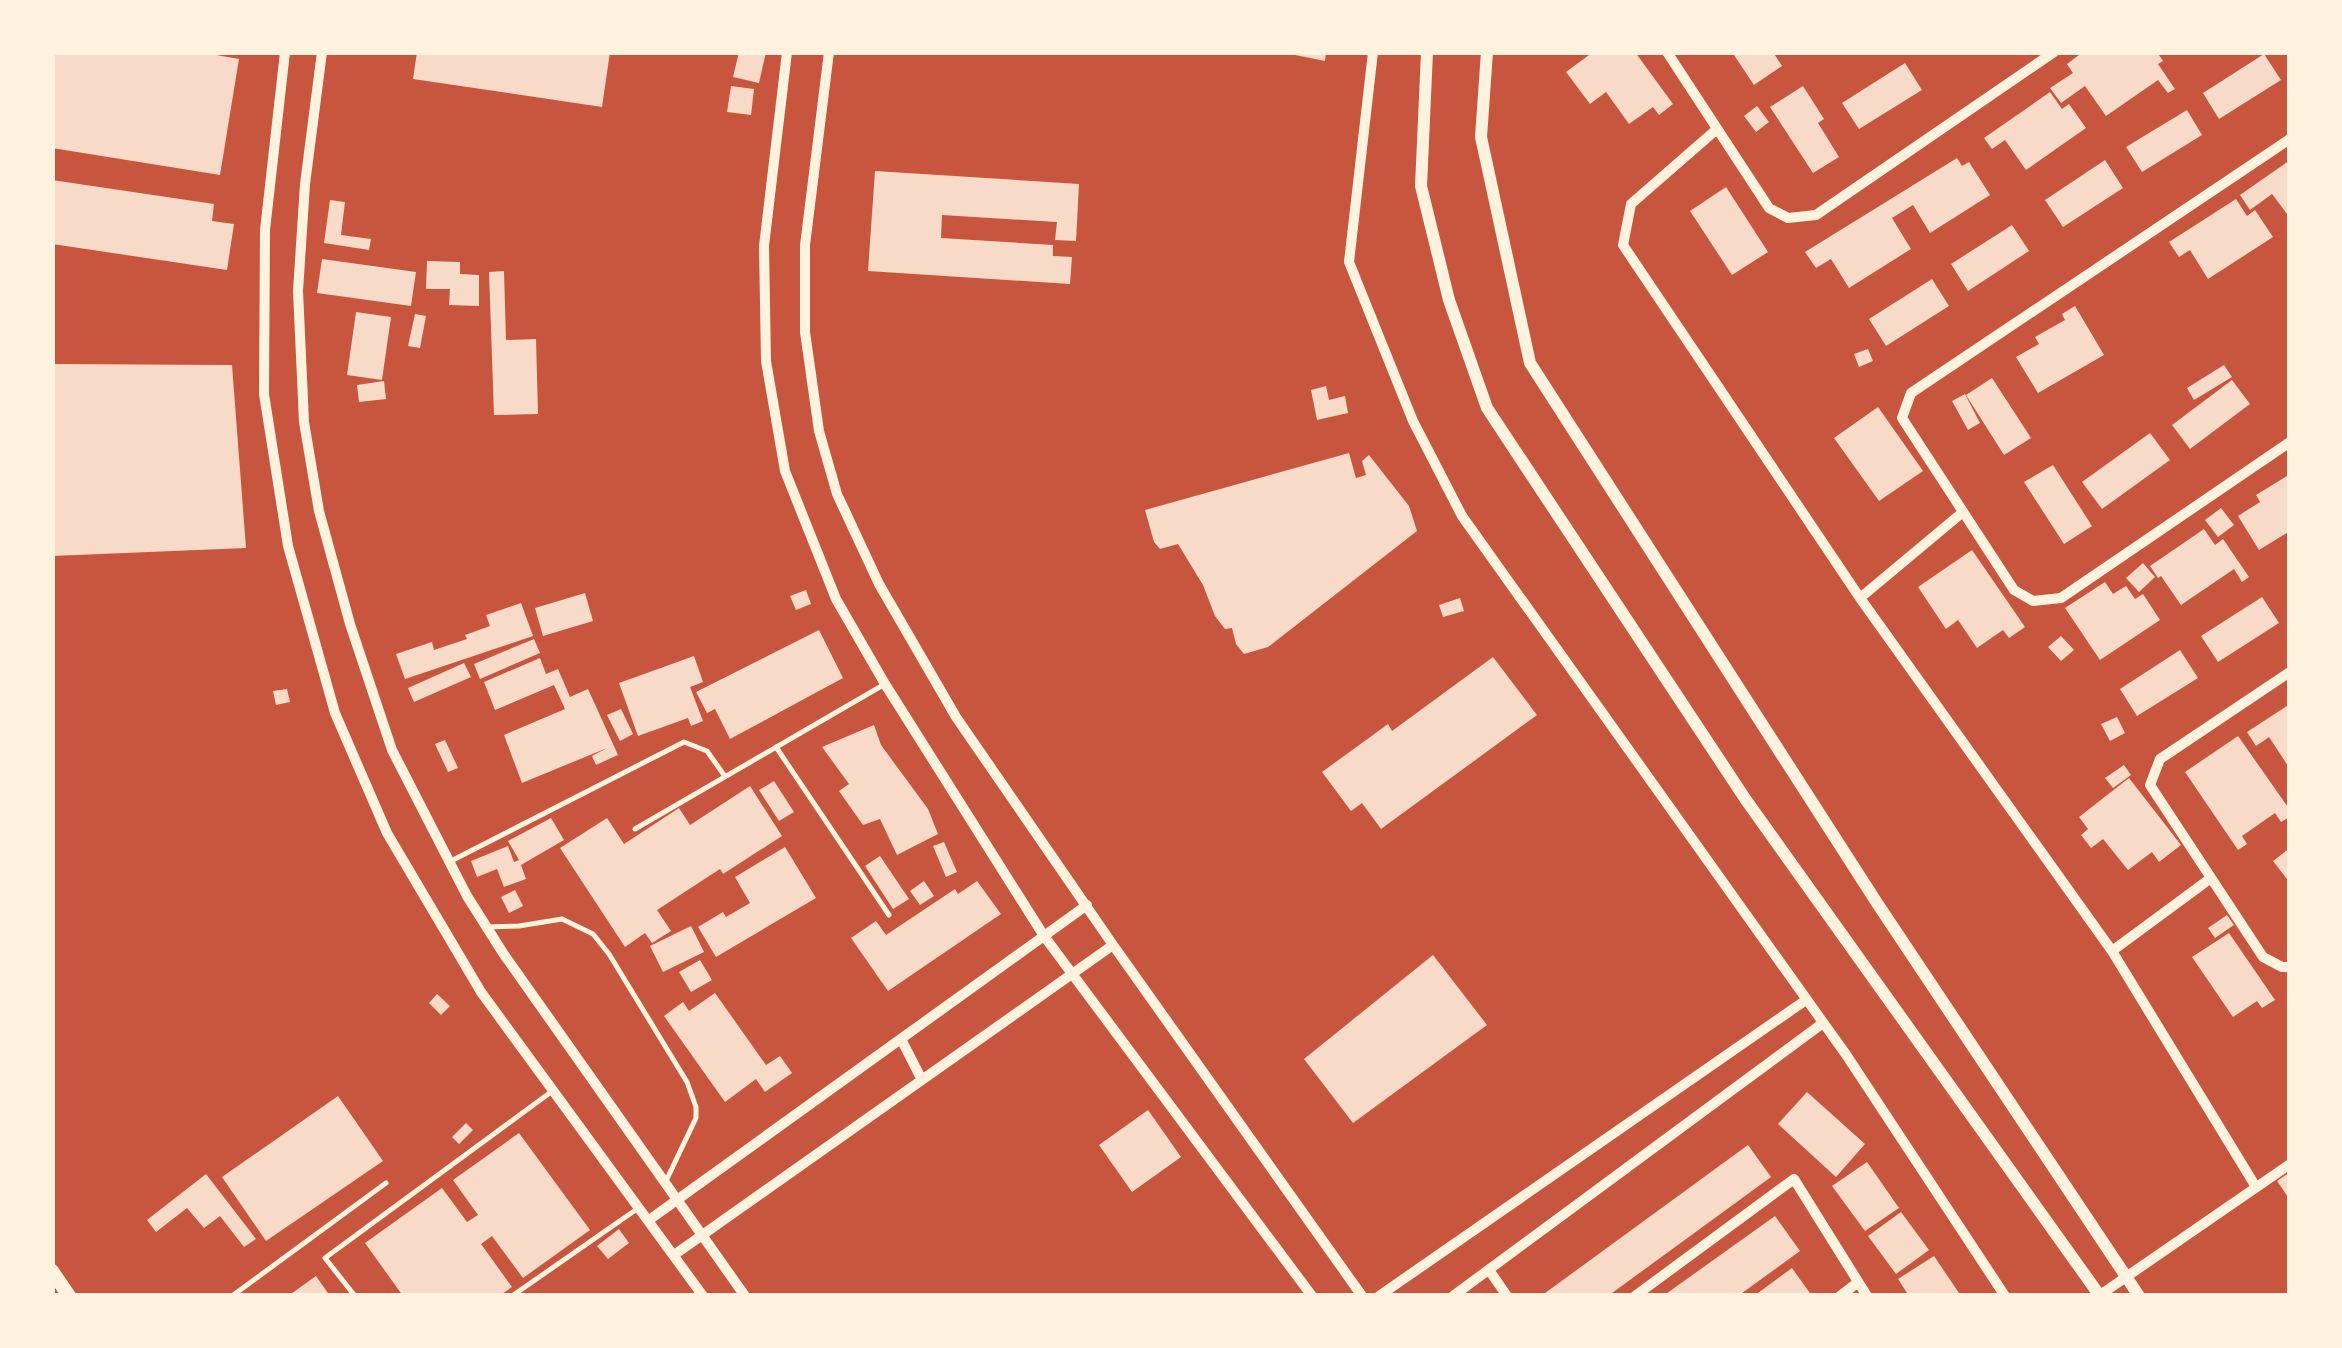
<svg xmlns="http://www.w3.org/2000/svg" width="2342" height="1348" viewBox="0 0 2342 1348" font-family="Roboto,sans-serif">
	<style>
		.building { fill: #f7dbc8 }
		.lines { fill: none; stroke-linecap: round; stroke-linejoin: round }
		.service { stroke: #fff3e0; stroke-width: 5 }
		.minor { stroke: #fff3e0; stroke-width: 10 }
		.tertiary { stroke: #fff3e0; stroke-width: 12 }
		.secondary { stroke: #fff3e0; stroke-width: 14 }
	</style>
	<rect width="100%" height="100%" fill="#c8553d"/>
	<path class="building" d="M52 52H200L239 59 220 175 52 148Z
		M417 52H610L602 107 413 79Z
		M739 52H766L759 83 733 77Z
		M1280 52H1326L1325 61Z
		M1593 52H1635L1673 104 1659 115 1653 107 1629 124 1606 92 1590 104 1566 72Z
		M1732 52H1773L1782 66 1754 85Z
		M2083 52H2157L2163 61 2158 64 2175 89 2168 93 2158 80 2106 116 2085 86 2061 103 2050 88 2073 73 2067 64Z
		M2264 54 2281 80 2219 119 2203 93Z
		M1905 63 1922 90 1859 129 1842 103Z
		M731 86 754 89 751 115 727 112Z
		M1803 86 1824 119 1818 123 1839 157 1813 173 1770 107Z
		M2050 92 2062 109 2069 104 2086 128 2026 170 2005 140 1992 149 1984 138Z
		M1757 106 1769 122 1756 132 1744 116Z
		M2187 110 2202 135 2142 172 2126 147Z
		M1957 158 1962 166 1969 162 1990 195 1930 233 1913 205 1892 218 1911 249 1849 288 1831 259 1816 268 1805 252Z
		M2105 160 2123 188 2063 227 2045 200Z
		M2290 160V218L2272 194 2250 210 2240 195Z
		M875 171 1079 184 1076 241 1055 240 1057 222 942 215 941 238 1053 245V256L1072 257 1070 284 868 271Z
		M52 180 214 204 212 221 234 224 227 270 52 244Z
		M1726 187 1768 252 1732 275 1690 211Z
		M2236 199 2247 216 2255 210 2273 237 2208 279 2190 250 2179 257 2169 242Z
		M330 200 345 202 341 235 371 239 369 250 324 243Z
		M2012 225 2029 251 1968 291 1951 264Z
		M322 259 416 272 411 306 317 293Z
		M427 261 460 262V274L479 275V306L449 305 450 289H426Z
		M504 271 506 340 536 339 538 414 494 415 489 272Z
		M1932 279 1949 306 1886 346 1869 319Z
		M2075 306 2104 355 2038 393 2016 357 2039 344 2035 337 2065 320 2062 314Z
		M356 312 391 317 382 380 347 375Z
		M415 314 426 316 420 348 408 346Z
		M1868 349 1873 361 1859 367 1854 354Z
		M52 364 232 365 246 548 52 556Z
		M2224 365 2232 377 2194 400 2187 388Z
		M1992 378 2031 438 2004 455 1966 395Z
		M2232 380 2250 404 2190 449 2172 425Z
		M384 381 386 399 359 402 357 385Z
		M1326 386 1329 400 1345 396 1348 413 1317 420 1311 390Z
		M1965 394 1980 423 1968 430 1952 401Z
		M1878 407 1923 471 1879 501 1834 438Z
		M2150 433 2170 460 2102 509 2082 482Z
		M1349 453 1356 478 1366 475 1362 461 1369 455 1409 506 1417 531 1268 647 1244 654 1236 644 1232 628 1225 629 1215 616 1203 585 1178 544 1160 549 1154 542 1145 510Z
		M2053 465 2092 526 2064 544 2024 482Z
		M2287 476 2290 480V531L2259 550 2238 516 2260 502 2256 495Z
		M2221 508 2234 525 2218 537 2205 520Z
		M2204 529 2215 545 2223 539 2249 577 2242 582 2234 569 2181 605 2161 576 2158 578 2150 566Z
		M1972 550 2025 627 2009 638 2003 630 1977 648 1958 620 1946 629 1918 587Z
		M2143 563 2155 577 2139 592 2126 578Z
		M2105 582 2113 594 2126 586 2135 599 2143 594 2160 620 2100 660 2065 608Z
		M806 590 811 604 796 610 790 596Z
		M585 593 593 621 543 636 535 608Z
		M2262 597 2279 623 2218 662 2201 636Z
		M1460 598 1464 611 1443 617 1439 605Z
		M521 603 533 636 405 679 396 654 432 642 434 650 467 639 465 635 490 626 486 615Z
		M819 630 843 678 730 739 715 709 707 713 696 692Z
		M2061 636 2074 650 2061 661 2048 647Z
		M534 639 540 653 480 679 474 664Z
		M2180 650 2198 678 2137 716 2120 689Z
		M694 656 703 682 690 687 703 721 691 726 688 718 638 736 619 683Z
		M1493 657 1537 715 1381 829 1362 803 1351 811 1322 772 1388 724 1392 731Z
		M540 658 546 674 558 669 570 697 588 689 618 755 596 765 592 756 607 748 522 783 504 735 565 709 554 685 495 710 484 682Z
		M464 663 471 677 414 702 408 688Z
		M287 689 290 702 276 705 273 691Z
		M2290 704V769L2269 737 2256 746 2247 732Z
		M621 709 633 734 620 741 607 715Z
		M2117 717 2125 733 2110 741 2101 724Z
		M874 725 881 745 928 809 938 834 897 855 880 819 863 825 839 791 849 784 822 747Z
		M2238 736 2290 810V817L2281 822 2275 813 2242 836 2247 844 2238 850 2185 772Z
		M445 740 458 768 448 772 435 744Z
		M2124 765 2131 775 2113 788 2105 778Z
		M2129 778 2181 845 2159 862 2152 852 2128 870 2103 839 2091 848 2081 835 2088 829 2079 817Z
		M774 781 794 812 779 821 759 790Z
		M750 786 782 836 723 874 720 869 657 910 671 931 652 943 645 933 625 947 560 848 607 818 624 844 679 808 690 825Z
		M551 818 564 840 521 865 526 879 504 887 497 869 477 877 471 861 508 846 514 862 519 860 508 841Z
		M944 842 957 872 946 877 933 846Z
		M785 847 816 898 716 957 698 927 723 912 726 917 750 903 735 877Z
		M2290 848V883L2273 861Z
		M880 856 909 899 893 909 865 866Z
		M924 881 934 896 920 905 910 891Z
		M977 881 1001 914 888 991 851 938 876 921 886 935 955 889 958 894Z
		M515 890 523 906 509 913 501 897Z
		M2227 915 2234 925 2215 938 2208 928Z
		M691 926 704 952 663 972 650 946Z
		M2229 933 2275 1000 2262 1008 2257 1001 2233 1017 2192 957Z
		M1433 955 1487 1025 1353 1123 1304 1059Z
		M700 960 712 980 691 992 679 972Z
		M715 993 766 1065 780 1056 792 1073 765 1092 756 1079 725 1102 664 1016 683 1002 689 1011Z
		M437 994 450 1006 441 1015 429 1003Z
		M1807 1092 1865 1144 1836 1177 1778 1124Z
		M338 1096 383 1161 266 1241 222 1177Z
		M1148 1110 1181 1157 1132 1192 1099 1145Z
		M466 1123 473 1130 459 1144 452 1137Z
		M519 1133 590 1230 523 1278 492 1236 481 1244 512 1287 499 1296H403L365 1243 442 1188 467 1222 478 1215 453 1180Z
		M1748 1145 1771 1177 1608 1296H1541Z
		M1867 1162 1899 1208 1865 1231 1832 1186Z
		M2290 1172V1200L2277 1181Z
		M206 1174 256 1239 244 1247 220 1216 204 1228 187 1208 156 1232 147 1220Z
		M1901 1212 1929 1250 1896 1274 1868 1236Z
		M1775 1216 1800 1251 1738 1296H1663Z
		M619 1229 629 1243 608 1259 597 1246Z
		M1934 1256 1961 1296H1909L1898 1279Z
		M1792 1268 1812 1296H1754Z
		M316 1276 330 1296H288Z"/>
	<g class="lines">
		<path class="service" d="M776 747 889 915
			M635 829 885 684
			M451 861 684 742 707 751 724 775
			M487 927 519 926 562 919 593 934 609 954 687 1082 696 1107V1118L666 1181
			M232 1296 386 1183
			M355 1296 325 1258 551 1092
			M512 1296 637 1209"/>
		<path class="minor" d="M285 52 265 230 264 394 288 546 335 713 387 833 481 992 703 1296
			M322 52 305 184 298 291 304 422 319 511 350 624 392 750 467 896 503 953 745 1296
			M787 52 764 246 766 361 785 471 836 599 885 684 1044 936 1312 1296
			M829 52 805 245V332L819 431 837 494 879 584 956 717 1113 945 1362 1296
			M1373 52 1349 262 1413 421 1462 516 1847 1056 2005 1296
			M1667 52 1769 208 1788 218 1816 215 2054 52
			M1717 129 1631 204 1623 245 1860 598 2112 951 2256 1187
			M2290 139 1911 393 1902 418 2014 590 2033 601 2061 598 2290 442
			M1860 598 1963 512
			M2290 672 2160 759 2150 785 2263 957 2282 967H2290
			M2112 951 2211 878
			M901 1039 922 1080
			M649 1220 1087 905
			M674 1255 1113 945
			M1489 1270 1507 1296
			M2100 1295 2290 1164
			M1379 1296 1806 1000
			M1453 1296 1823 1023
			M1635 1296 1794 1179 1867 1296
			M1840 1296 1857 1283"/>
		<path class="tertiary" d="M1427 52 1421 186 1449 300 1487 408 1746 800 2100 1296
			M1487 52 1481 137 1530 363 1877 903 2139 1296"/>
		<path class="secondary" d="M52 1271 69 1296"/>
	</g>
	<rect width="2342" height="1348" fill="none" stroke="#fff3e0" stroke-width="110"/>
</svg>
